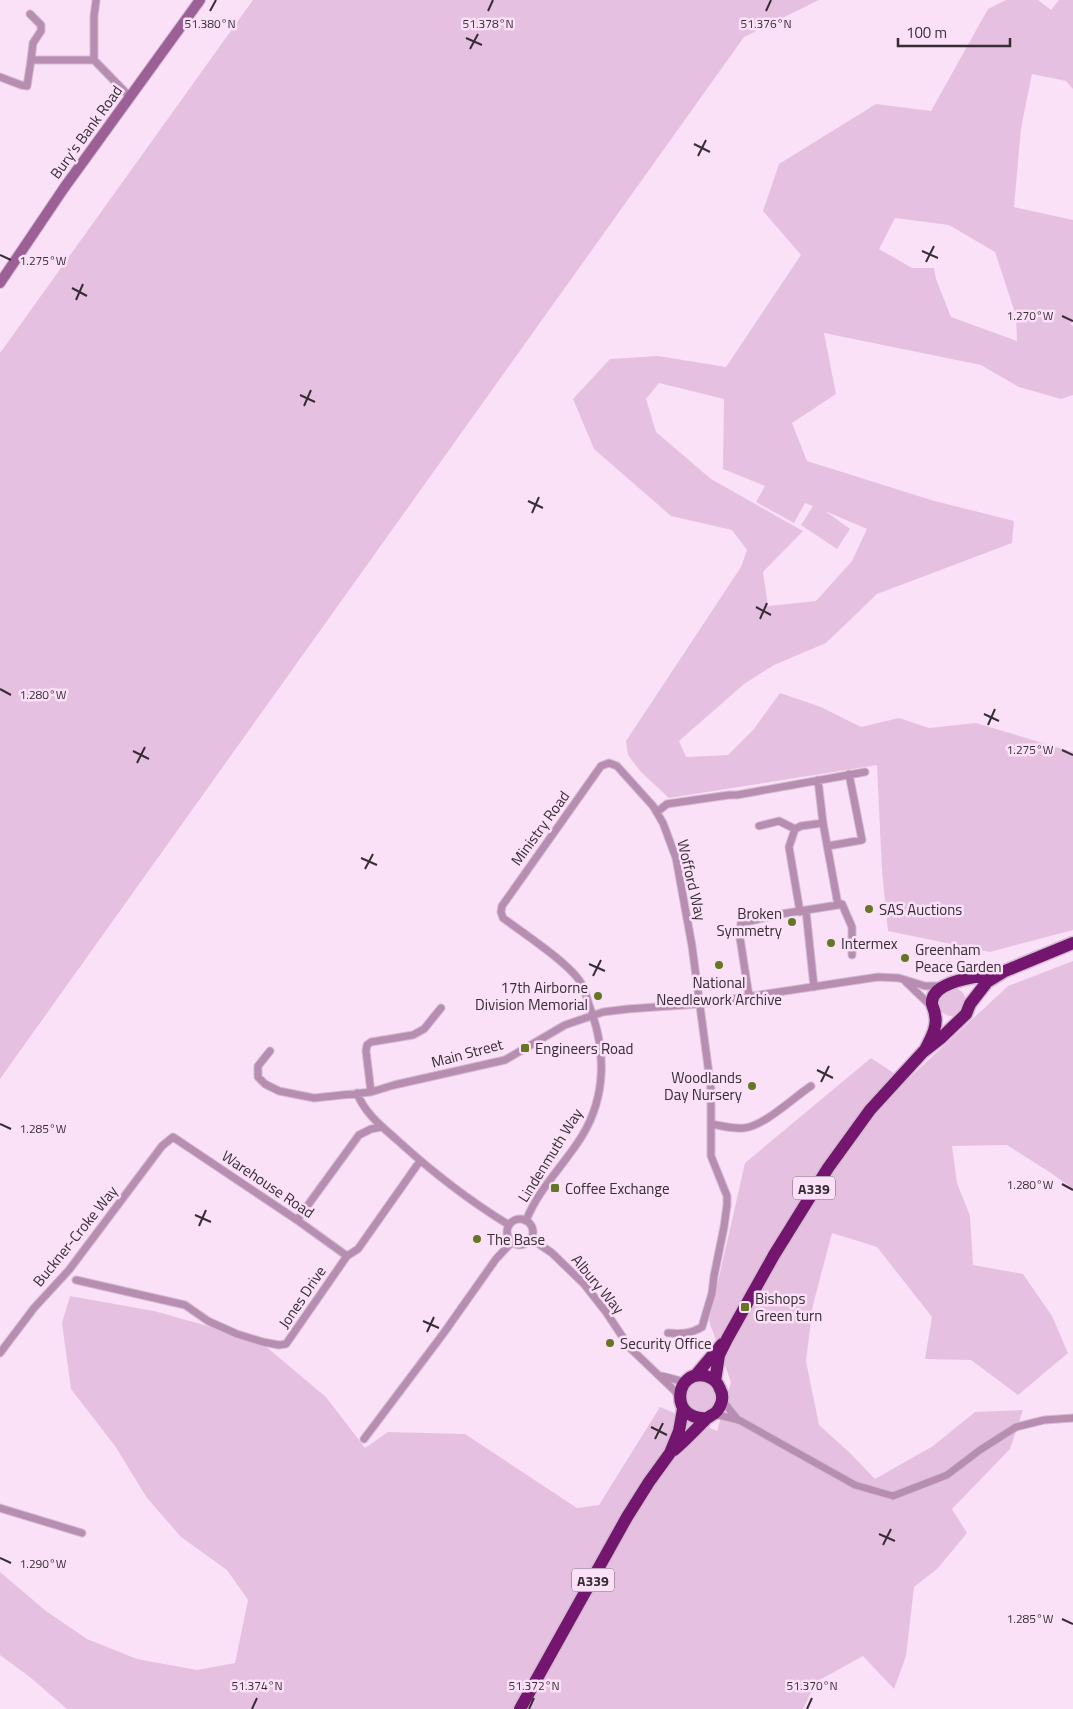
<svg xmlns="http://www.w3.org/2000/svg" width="1073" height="1709" viewBox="0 0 1073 1709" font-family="'Titillium Web',sans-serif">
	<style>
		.green { fill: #e6c0e1; fill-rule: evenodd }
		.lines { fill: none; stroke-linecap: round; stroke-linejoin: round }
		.street-casing { stroke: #d3bdd0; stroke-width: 9 }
		.secondary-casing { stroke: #d3bdd0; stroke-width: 12 }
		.highway-casing { stroke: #d3bdd0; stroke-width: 15 }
		.street { stroke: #b78db2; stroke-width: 7 }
		.secondary { stroke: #9c5f96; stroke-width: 10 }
		.highway { stroke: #74166f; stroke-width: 12 }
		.ticks { fill: none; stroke: #372d35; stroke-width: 2 }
		.poi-dot { fill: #657624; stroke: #fae1f7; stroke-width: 2 }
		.labels { text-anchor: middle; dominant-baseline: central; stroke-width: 5; stroke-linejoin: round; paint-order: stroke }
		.shield { fill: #fae1f7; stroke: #72636f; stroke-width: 1 }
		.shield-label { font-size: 14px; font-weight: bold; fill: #372d35 }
		.street-label { font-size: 15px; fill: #372d35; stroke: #fae1f7 }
		.poi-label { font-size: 15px; fill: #372d35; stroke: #fae1f7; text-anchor: start }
		.ticks-label { font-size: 12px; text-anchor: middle; fill: #372d35; stroke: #fae1f7; stroke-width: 5; stroke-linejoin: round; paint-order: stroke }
	</style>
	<rect width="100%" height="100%" fill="#fae1f7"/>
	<path class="green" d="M253 0H819L744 37 0 1079V353Z
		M1006 0H1038L1051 10 1059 0H1073V89L1066 81 1032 74 1021 128 1014 207 1073 220V322L1070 324 1073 326V395L1061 399 1019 387 981 365 824 333 836 394 792 423 807 461 931 500 1014 521 1012 543 877 594 826 643 774 665 744 684 679 741 686 757 728 755 753 730 780 693 821 707 861 727 899 718 929 728 976 723 1073 752V930L990 952 888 931 882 871 877 765 669 798 641 772 628 755 626 741 741 567 747 550 732 530 671 516 594 449 573 399 610 359 658 356 726 367 801 255 763 211 779 164 876 104 931 111 988 9ZM895 218 949 225 995 252 1016 316 1017 341 951 317 936 279 934 268H912L879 249ZM659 383 724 399 723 469 765 486 756 502 794 523 805 503 813 506 801 525 837 549 850 529 825 511 867 529 852 561 816 601 768 606 763 572 803 531 711 479 656 432 646 399Z
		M1073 961V1189L1051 1173 1007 1145 952 1146 957 1183 970 1216 973 1265 1023 1274 1052 1316 1068 1353 1018 1395 971 1360 925 1359 932 1317 877 1247 832 1233 813 1305 806 1361 819 1425 849 1452 875 1479 933 1446 975 1412 1023 1410 1010 1449 952 1509 967 1533 937 1569 914 1587 906 1656 894 1689 863 1656 816 1682 803 1709H67L31 1678 0 1655V1572L46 1611 87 1639 137 1659 197 1670 235 1663 248 1600 227 1570 181 1537 147 1498 115 1446 71 1389 62 1323 70 1296 154 1311 258 1340 326 1397 365 1448 388 1432 465 1434 577 1508 599 1505 660 1407 717 1431 731 1382 709 1321 745 1163 871 1058 906 1081 1008 986Z
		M938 1002a14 14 0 1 1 28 0a14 14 0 1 1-28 0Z
		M704 1381 714 1387 717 1399 711 1410 699 1415 683 1401V1394L693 1382Z"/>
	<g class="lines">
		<defs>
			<path id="street" d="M30 14 41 25V31L33 43 31 60H94L130 97
				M94 60V16L96 1
				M0 77 21 85 27 86 31 60
				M657 812 667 804 729 795H737L865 772
				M759 826 779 821 795 829
				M828 846 862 840 849 774
				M838 905 842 904 852 927V955
				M806 911 814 987
				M800 912 789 847 795 829 801 826 823 823
				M905 981 931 1006
				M749 996 740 938 741 923 781 914 838 905 823 823 818 780
				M270 1051 258 1066V1077L265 1084 279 1091 314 1098 371 1092 394 1085 505 1060 565 1025 603 1012 628 1009 699 1004 878 977 899 978 925 986H941
				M371 1092 366 1051 367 1045 371 1042 413 1035 424 1029 441 1008
				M357 1093C364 1112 381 1126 396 1139 431 1171 468 1200 509 1225
				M712 1124C722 1126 733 1129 744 1128 764 1126 793 1098 811 1086
				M507 1232a13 13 0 1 1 26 0a13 13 0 1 1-26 0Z
				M297 1220 359 1135 371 1129 382 1127
				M526 1221C538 1189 565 1164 582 1136 607 1095 606 1048 589 1005 587 998 585 990 581 983 569 963 523 933 503 918L501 912 502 906 601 766 609 763 617 766 653 806 663 823 676 858 692 946 711 1089V1156L727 1196V1205L724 1227 714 1276 712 1293 702 1327C690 1334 682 1334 668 1333
				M530 1238 552 1253 584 1284 606 1312 630 1348 675 1391 679 1397
				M76 1280 185 1305 208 1321 237 1334 263 1342 279 1345 286 1344 347 1256 358 1249 420 1161
				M0 1353 34 1308 69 1270 162 1146 173 1137 297 1220 347 1256
				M662 1376 685 1382
				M722 1400 738 1420
				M714 1414 739 1420 855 1485 893 1496 947 1475 980 1450 1016 1427 1044 1420 1073 1418
				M364 1439 443 1334 496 1259 512 1242
				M0 1508 82 1533"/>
			<path id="secondary" d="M0 283 64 188 200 0"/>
			<path id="highway" d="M926 1048C931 1038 938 1026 935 1015 935 1011 933 1008 932 1004 930 980 980 977 997 973
				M695 1376 722 1344
				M715 1381 719 1355 727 1339 774 1255 828 1168 870 1110 923 1052 941 1038 966 1014 970 1004 987 982 1005 971 1073 943
				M674 1450C685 1441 695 1430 705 1420 708 1416 714 1415 717 1411 722 1404 724 1396 720 1389 718 1383 713 1378 706 1376 675 1368 668 1421 707 1418
				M520 1709 627 1517 649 1482 670 1453 679 1431 683 1409"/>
		</defs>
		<use href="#street" class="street-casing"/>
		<use href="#secondary" class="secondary-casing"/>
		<use href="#highway" class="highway-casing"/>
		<use href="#street" class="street"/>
		<use href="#secondary" class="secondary"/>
		<use href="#highway" class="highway"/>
	</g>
	<path class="ticks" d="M210 11 216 0M488 11 493 0M766 11 771 0M466 38 482 45M470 49 478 34M694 144 710 152M698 156 706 140M922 251 938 258M0 255 11 260M926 262 934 246M72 288 87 296M76 300 83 284M1062 316 1073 321M300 395 315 402M304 406 311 390M528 501 543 508M532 513 539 497M756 607 771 615M760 619 767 603M0 689 11 695M984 714 999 721M988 725 995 709M1062 750 1073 755M133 751 149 759M137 763 145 747M361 858 377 865M365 869 373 854M589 964 605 971M593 976 601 960M817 1070 833 1078M821 1082 829 1066M0 1124 11 1129M1062 1184 1073 1190M195 1215 211 1222M199 1226 206 1210M423 1321 439 1328M427 1332 434 1317M651 1427 667 1435M655 1439 663 1423M879 1534 895 1541M883 1545 891 1529M0 1558 11 1563M1062 1619 1073 1624M252 1709 257 1698M529 1709 534 1698M807 1709 812 1698"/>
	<g class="poi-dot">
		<circle cx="869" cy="909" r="5"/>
		<circle cx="792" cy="922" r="5"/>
		<circle cx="831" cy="943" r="5"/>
		<circle cx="905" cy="958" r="5"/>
		<circle cx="719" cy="965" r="5"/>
		<circle cx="598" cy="996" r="5"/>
		<rect x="520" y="1043" width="10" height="10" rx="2.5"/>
		<circle cx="752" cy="1086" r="5"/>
		<rect x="550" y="1183" width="10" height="10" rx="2.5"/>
		<circle cx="477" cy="1239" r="5"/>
		<rect x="740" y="1302" width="10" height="10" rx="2.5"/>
		<circle cx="610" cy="1343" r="5"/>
	</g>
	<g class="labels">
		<g class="shield">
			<rect x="793" y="1176.5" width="42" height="23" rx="4"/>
			<rect x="572" y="1568.5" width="42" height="23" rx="4"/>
		</g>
		<g class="shield-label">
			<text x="814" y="1188">A339</text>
			<text x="593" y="1580">A339</text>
		</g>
		<g class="street-label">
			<text transform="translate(86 132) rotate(-54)">Bury's Bank Road</text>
			<text transform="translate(540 828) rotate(-54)">Ministry Road</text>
			<text transform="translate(692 880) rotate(77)">Wofford Way</text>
			<text transform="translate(467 1053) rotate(-15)">Main Street</text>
			<text transform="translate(550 1155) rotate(-58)">Lindenmuth Way</text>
			<text transform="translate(268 1184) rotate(34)">Warehouse Road</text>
			<text transform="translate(75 1236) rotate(-51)">Buckner-Croke Way</text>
			<text transform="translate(598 1284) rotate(50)">Albury Way</text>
			<text transform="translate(302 1297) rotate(-56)">Jones Drive</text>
		</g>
		<g class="poi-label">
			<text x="879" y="909">SAS Auctions</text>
			<text x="782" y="913" text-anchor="end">Broken<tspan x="782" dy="17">Symmetry</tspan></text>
			<text x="841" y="943">Intermex</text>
			<text x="915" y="949">Greenham<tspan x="915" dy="17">Peace Garden</tspan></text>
			<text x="719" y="982" text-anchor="middle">National<tspan x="719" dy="17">Needlework Archive</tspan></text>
			<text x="588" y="987" text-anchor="end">17th Airborne<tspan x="588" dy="17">Division Memorial</tspan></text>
			<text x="535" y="1048">Engineers Road</text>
			<text x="742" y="1077" text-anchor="end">Woodlands<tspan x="742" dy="17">Day Nursery</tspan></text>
			<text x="565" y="1188">Coffee Exchange</text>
			<text x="487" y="1239">The Base</text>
			<text x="755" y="1298">Bishops<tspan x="755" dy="17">Green turn</tspan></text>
			<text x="620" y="1343">Security Office</text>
		</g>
	</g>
	<g class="ticks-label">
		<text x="210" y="28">51.380°N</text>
		<text x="488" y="28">51.378°N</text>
		<text x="766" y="28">51.376°N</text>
		<text x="43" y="265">1.275°W</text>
		<text x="1030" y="320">1.270°W</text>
		<text x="43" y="699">1.280°W</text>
		<text x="1030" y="754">1.275°W</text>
		<text x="43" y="1133">1.285°W</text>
		<text x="1030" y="1189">1.280°W</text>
		<text x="43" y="1568">1.290°W</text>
		<text x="1030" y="1623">1.285°W</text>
		<text x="257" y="1690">51.374°N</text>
		<text x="534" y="1690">51.372°N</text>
		<text x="812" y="1690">51.370°N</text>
	</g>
	<path d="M898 38v8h112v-8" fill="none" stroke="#372d35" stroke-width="2.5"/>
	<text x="906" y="38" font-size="15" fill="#372d35" stroke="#fae1f7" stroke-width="4" paint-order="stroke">100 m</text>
</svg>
